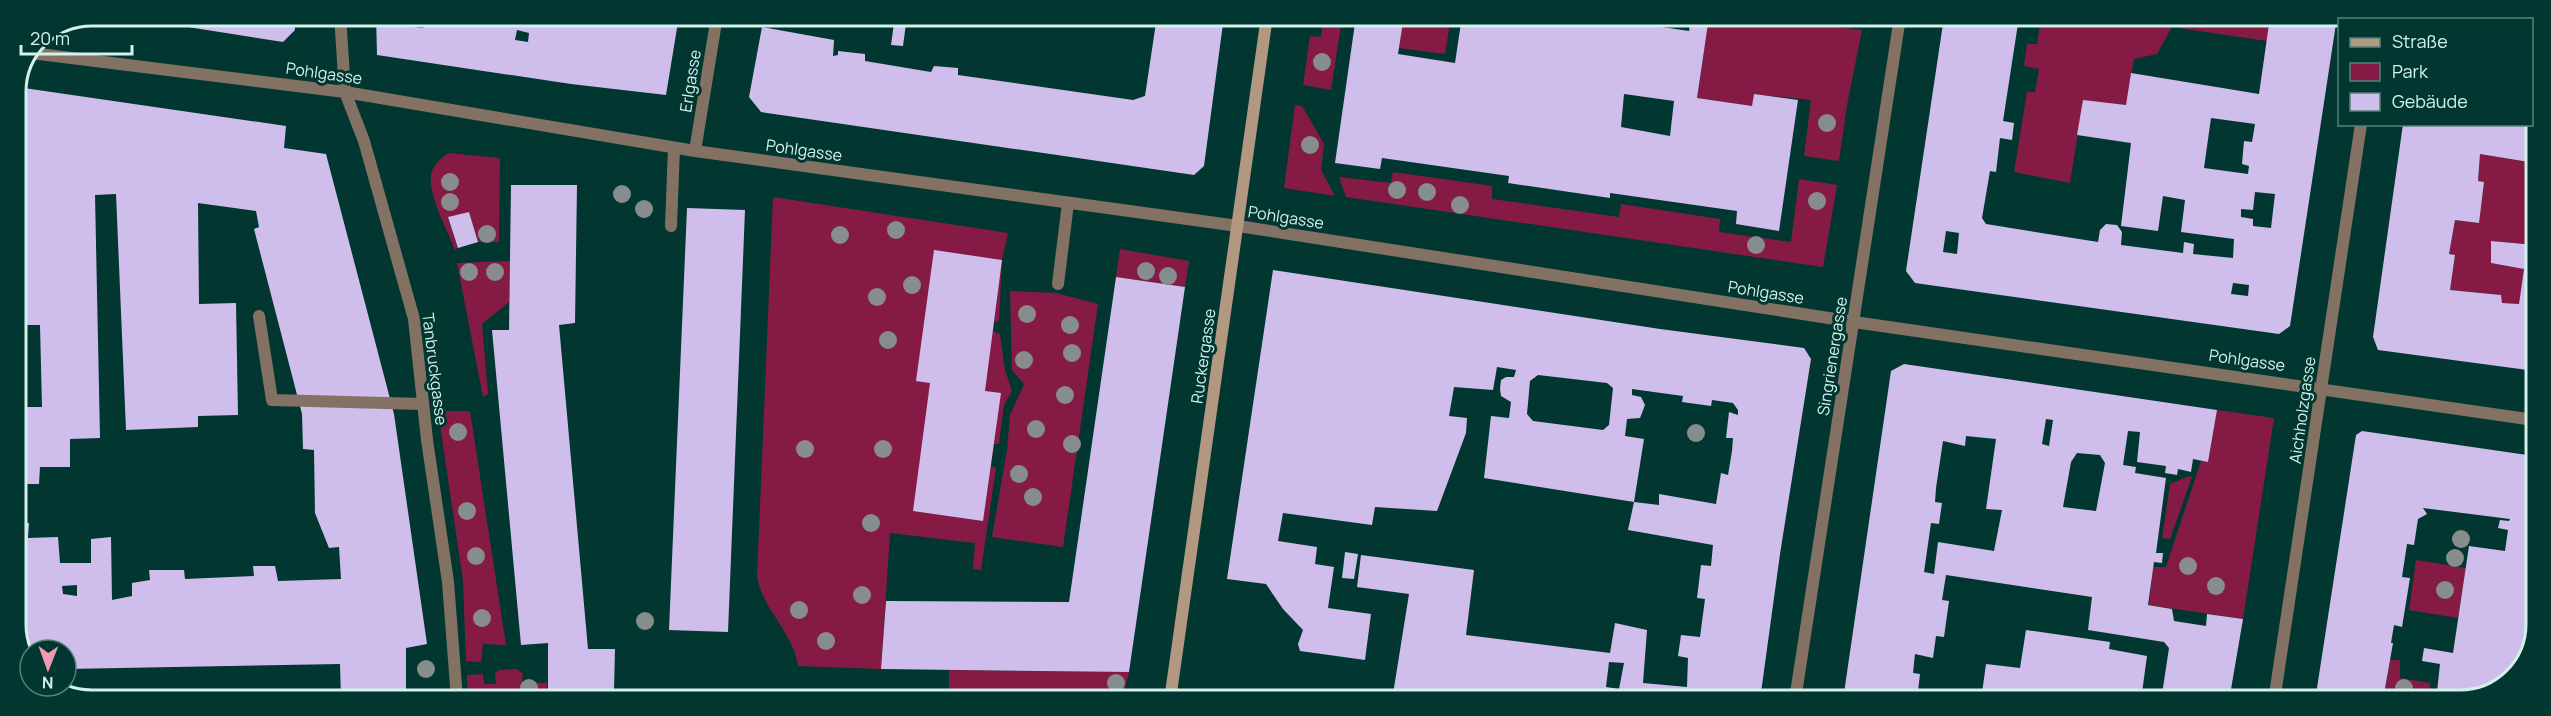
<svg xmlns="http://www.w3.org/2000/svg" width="2551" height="716" viewBox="0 0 2551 716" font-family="Manrope,sans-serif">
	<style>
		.green { fill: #851b45 }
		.building { fill: #cfbeec; fill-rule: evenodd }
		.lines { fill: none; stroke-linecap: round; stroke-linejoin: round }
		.service { stroke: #837264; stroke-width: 12 }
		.minor { stroke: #837264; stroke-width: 12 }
		.secondary { stroke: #b29881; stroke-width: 12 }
		.tree { fill: #878c8d }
		.labels { text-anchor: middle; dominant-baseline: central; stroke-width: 6; stroke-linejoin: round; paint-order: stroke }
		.street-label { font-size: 16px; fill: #d3f1eb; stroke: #023731 }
		.rim { fill: none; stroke: #d3f1eb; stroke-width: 3 }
	</style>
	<rect width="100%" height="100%" fill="#023731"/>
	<path class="green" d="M1323 16H1339L1341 25 1331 90 1303 85 1310 36 1321 37Z
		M1404 16H1451L1445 54 1399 48Z
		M1709 17H1756L1862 30 1847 105 1839 161 1804 156 1811 100 1754 94 1752 106 1697 98Z
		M2041 17 2066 26 2067 17H2270L2267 41 2172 27 2157 54 2134 59 2126 105 2083 101 2070 183 2014 172 2027 92H2035L2039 69 2024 66 2027 44H2037Z
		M1295 105 1302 106 1324 144 1321 170 1335 196 1284 188Z
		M448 153 500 158 499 242H478L469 212 448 218 458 248 455 250C448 231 425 190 432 171 435 163 442 158 448 153Z
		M2480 154 2535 163V245L2491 241V263L2524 269 2519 304 2502 303 2501 295 2450 290 2455 255 2449 254 2455 220 2478 223 2484 182 2478 181Z
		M1393 172 1492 186V199L1619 217 1621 204 1720 219 1719 232 1791 242 1799 179 1837 185 1823 267 1346 197 1339 177 1391 183Z
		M773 197 1008 233 1002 260 999 321 994 322 993 331 1000 334 1005 370 1012 391 1004 405 999 444H994L991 466 996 468 981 570 973 569 975 543 890 533 881 669 798 666C794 633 763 610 757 577Z
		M1120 249 1189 261 1185 287 1116 277Z
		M510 261 509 302 482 324 488 394 483 397 457 263Z
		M1010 291 1056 293 1098 304 1063 547 992 537 1007 450 1010 415 1024 384 1012 370Z
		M2217 410 2274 418 2243 619 2149 605 2153 567H2166L2201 461 2208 462Z
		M470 411 506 645 483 644 481 662 466 661 463 581 438 411Z
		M2189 476 2192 477 2170 539 2162 538 2170 484Z
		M2416 560 2466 568 2458 618 2409 610Z
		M2390 660H2400V678L2430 683 2429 701 2392 699 2389 701 2384 694Z
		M517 669 523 674 522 682 547 683V699H468L467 675 483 674 484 684H496L495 673 499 670Z
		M949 670 1129 672 1124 692H949Z"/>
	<path class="building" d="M112 15H294L295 30 283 42Z
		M376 15H412L413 27 423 28 427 15 580 16 579 20 605 24 612 19V16H679L666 95 571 84 377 55ZM517 30 529 33 528 42 515 40Z
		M895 16H907L903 46 891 45Z
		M1157 16H1224L1204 166 1194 175 761 112 749 97 762 27 834 40 833 56 838 55V51L865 54V61L931 72 934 66 958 68V75L1133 100 1145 96Z
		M1356 16H1404L1398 54 1455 63 1462 16 1594 17 1689 31 1691 17H1709L1697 98 1752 106 1754 94 1798 100 1779 231 1736 224 1737 211 1610 193V198L1508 183 1509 176 1382 158 1380 169 1335 163ZM1624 94 1674 101 1670 136 1621 127Z
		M1944 17H2019L2003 121 2014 123 2012 140 2000 138 1996 172 1990 171 1982 218 1986 224 2098 242 2100 230 2106 224 2117 225 2122 232 2121 245 2183 253 2184 242 2194 244 2193 254 2233 258 2234 239 2181 232 2185 200 2163 196 2158 231 2121 226 2131 143 2077 135 2083 100 2126 105 2131 73 2259 94 2270 17H2337L2290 326 2279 334 1915 283 1906 271ZM2211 118 2255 124 2252 142 2244 141 2242 164 2249 166 2248 174 2204 168ZM2255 192 2275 194 2271 228 2253 226V219L2241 217V209L2253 210ZM1946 231 1959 233 1957 254 1943 252ZM2233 283 2249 285 2248 296 2231 294Z
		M2046 17H2067L2066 27 2045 24Z
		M2532 76 2536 87 2535 163 2480 154 2478 181 2484 182 2479 223 2455 220 2449 254 2455 255 2450 290 2501 295 2502 303 2519 304 2524 269 2491 263V241L2535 245V371L2378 350 2373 337 2403 124H2532Z
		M17 87 286 126 284 148 326 154 394 414 427 644 406 648V699H341L340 664 66 669V650H30V665L15 629V524L29 523 28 538 58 537 60 563H91V539L111 537 112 600 132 596V583L150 580 149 570H184L185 579 254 576 253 566H275L278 581 341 579 339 547 329 548 315 513 314 450 303 449 302 414 254 229 259 227 256 211 198 203 199 304 236 303 238 415 198 416V427L126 430 116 194 95 195 100 438 70 439V467H40L39 484H15V407H42L40 325H15V92ZM77 585V596L63 594 62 586Z
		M511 185H577L575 323 559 325 588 649H615L614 690 548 689V643L521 645 492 330H509Z
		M687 208 745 210 728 632 669 630Z
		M469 212 478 242 458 248 448 217Z
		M934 250 1002 260 985 391 1001 393 983 521 913 511 930 383 916 381Z
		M1273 270 1660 329 1804 348 1811 359 1780 554 1760 700H1396L1393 694 1409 594 1357 587 1361 555 1474 570 1466 635 1610 653 1615 623 1647 630 1643 683 1687 687 1688 658 1678 656 1681 635 1700 637 1705 599 1697 598 1701 565 1711 566 1713 545 1628 530 1634 502 1659 505V494L1716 504 1721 473 1728 475 1732 451 1733 438H1726L1729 412 1738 415V410L1733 403 1712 400 1711 406 1682 402 1683 396 1632 389V395L1641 397 1645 405 1640 418 1627 419 1625 436 1644 439 1634 502 1484 478 1491 416 1509 418 1511 402 1501 396 1500 389 1501 380 1506 377H1514L1516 370 1497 367 1493 390 1454 387 1449 416 1467 418 1466 433 1437 511 1375 507 1372 525 1283 513 1278 541 1317 547 1315 564 1334 567 1328 608 1371 614 1365 660 1300 651 1298 644 1303 630 1283 609 1266 584 1227 579ZM1538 375 1607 383 1613 388 1609 425 1603 430 1533 421 1527 414 1530 381ZM1609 662 1624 663 1619 689 1606 687Z
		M1116 277 1185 287 1129 672 881 669 886 601 1069 602Z
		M1904 364 2217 410 2208 462 2193 459 2191 472 2178 469 2177 475 2165 473 2166 466 2137 462 2140 432 2128 431 2123 465 2136 467 2135 473 2166 478 2156 553H2163L2162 563 2154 562 2148 605 2172 609 2174 621 2206 626 2207 614 2243 619 2229 701H2161L2169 648 2164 642 2088 630 2092 597 1946 575 1942 600 1949 601 1944 637 1936 636 1933 658 1915 654 1913 673 1920 674 1918 691 1910 690 1908 700H1843L1891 371ZM2046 419 2053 420 2049 446 2042 444ZM1966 436 1996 439 1986 509 2002 510 1994 551 1938 542 1934 574 1924 572 1931 523 1939 524 1942 503 1935 502 1936 488 1943 441 1965 446ZM2077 453 2100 455 2105 463 2096 511 2063 507 2071 462Z
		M2362 431 2534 456V522L2531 521 2526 555 2534 556 2533 644 2506 685 2459 701H2436L2440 664 2422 661 2424 648 2453 653 2469 546 2505 551 2508 530 2498 528 2500 520 2509 521 2510 519 2423 508 2427 514 2418 519 2414 545 2407 544 2402 577 2410 578 2402 627 2394 625 2391 643H2393L2384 694 2389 701H2362L2363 695 2350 692 2348 701H2315L2356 435Z
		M1345 552 1358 554 1354 579 1342 578Z
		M2026 630 2110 642 2109 649 2147 656 2141 700 2103 694 2102 701H2040V698L2017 694 2015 701 1981 700 1986 664 2020 668Z
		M726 694 785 697V699H726Z"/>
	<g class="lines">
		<path class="service" d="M671 226 674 148
			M1058 284 1068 203
			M259 316 272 400 423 404"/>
		<path class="minor" d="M340 15 345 92 364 141 414 319 427 440 448 582 457 699
			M2376 20V17
			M31 53 345 92 695 151 1238 226 1854 322 2534 420
			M695 151 717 16
			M1795 700 1900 17
			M2274 701 2361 124"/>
		<path class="secondary" d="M1170 700 1267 16"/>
	</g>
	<g class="tree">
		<circle cx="1322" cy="62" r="9"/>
		<circle cx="1827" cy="123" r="9"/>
		<circle cx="1310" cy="145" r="9"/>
		<circle cx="450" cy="182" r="9"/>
		<circle cx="1397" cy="190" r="9"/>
		<circle cx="1427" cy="192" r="9"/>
		<circle cx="622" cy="194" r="9"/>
		<circle cx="1817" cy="201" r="9"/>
		<circle cx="450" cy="202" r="9"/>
		<circle cx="1460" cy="205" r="9"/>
		<circle cx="644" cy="209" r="9"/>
		<circle cx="896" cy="230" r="9"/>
		<circle cx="487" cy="234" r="9"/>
		<circle cx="840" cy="235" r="9"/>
		<circle cx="1756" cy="245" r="9"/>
		<circle cx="1146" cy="271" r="9"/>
		<circle cx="469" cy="272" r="9"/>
		<circle cx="495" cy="272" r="9"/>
		<circle cx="1168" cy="276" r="9"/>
		<circle cx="912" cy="285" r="9"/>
		<circle cx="877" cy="297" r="9"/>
		<circle cx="1027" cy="314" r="9"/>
		<circle cx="1070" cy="325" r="9"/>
		<circle cx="888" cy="340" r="9"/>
		<circle cx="1072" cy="353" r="9"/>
		<circle cx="1024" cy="360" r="9"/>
		<circle cx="1065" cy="395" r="9"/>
		<circle cx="1036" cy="429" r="9"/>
		<circle cx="458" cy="432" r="9"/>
		<circle cx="1696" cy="433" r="9"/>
		<circle cx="1072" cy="444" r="9"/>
		<circle cx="805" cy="449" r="9"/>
		<circle cx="883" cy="449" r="9"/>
		<circle cx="1019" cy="474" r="9"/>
		<circle cx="1033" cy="497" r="9"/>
		<circle cx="467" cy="511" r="9"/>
		<circle cx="871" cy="523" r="9"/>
		<circle cx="2461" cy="539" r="9"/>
		<circle cx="476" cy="556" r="9"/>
		<circle cx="2455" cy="558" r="9"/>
		<circle cx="2188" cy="566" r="9"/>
		<circle cx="2216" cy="586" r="9"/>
		<circle cx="2445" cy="590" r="9"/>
		<circle cx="862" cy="595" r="9"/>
		<circle cx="799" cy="610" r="9"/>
		<circle cx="482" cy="618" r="9"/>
		<circle cx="645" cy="621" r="9"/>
		<circle cx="826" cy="641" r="9"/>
		<circle cx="426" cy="669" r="9"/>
		<circle cx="1116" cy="683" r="9"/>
		<circle cx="529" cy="688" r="9"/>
		<circle cx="2404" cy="688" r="9"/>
	</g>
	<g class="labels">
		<g class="street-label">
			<text transform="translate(324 73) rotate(8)">Pohlgasse</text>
			<text transform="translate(690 81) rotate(-81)">Erlgasse</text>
			<text transform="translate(804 150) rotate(8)">Pohlgasse</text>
			<text transform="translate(1286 217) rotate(9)">Pohlgasse</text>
			<text transform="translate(1766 292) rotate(9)">Pohlgasse</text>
			<text transform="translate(1203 356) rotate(-82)">Ruckergasse</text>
			<text transform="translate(1832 356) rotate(-81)">Singrienergasse</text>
			<text transform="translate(2247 360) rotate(8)">Pohlgasse</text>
			<text transform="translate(435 369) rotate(83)">Tanbruckgasse</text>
			<text transform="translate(2302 410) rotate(-82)">Aichholzgasse</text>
		</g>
	</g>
	<path d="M0 0H2551V716H0ZM92 26H2460A66 66 0 0 1 2526 92V624A66 66 0 0 1 2460 690H92A66 66 0 0 1 26 624V92A66 66 0 0 1 92 26Z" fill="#023731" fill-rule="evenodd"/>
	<path class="rim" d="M92 26H2460A66 66 0 0 1 2526 92V624A66 66 0 0 1 2460 690H92A66 66 0 0 1 26 624V92A66 66 0 0 1 92 26Z"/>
	<rect x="2338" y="18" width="195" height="108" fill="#023731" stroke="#56817b" stroke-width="1.5"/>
	<rect x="2350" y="38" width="30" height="9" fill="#b29881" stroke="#56817b" stroke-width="1.5"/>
	<text x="2392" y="48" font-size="18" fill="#d3f1eb">Straße</text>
	<rect x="2350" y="63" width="30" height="18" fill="#851b45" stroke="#56817b" stroke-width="1.5"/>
	<text x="2392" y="78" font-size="18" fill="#d3f1eb">Park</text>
	<rect x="2350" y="93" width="30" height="18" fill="#cfbeec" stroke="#56817b" stroke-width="1.5"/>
	<text x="2392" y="108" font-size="18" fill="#d3f1eb">Gebäude</text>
	<g transform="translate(48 668) rotate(181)"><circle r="28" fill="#023731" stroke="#56817b" stroke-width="1.5"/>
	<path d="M0-4.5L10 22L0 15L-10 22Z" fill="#f19ab1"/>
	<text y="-9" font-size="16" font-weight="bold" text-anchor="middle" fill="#d3f1eb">N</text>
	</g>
	<path d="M21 45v9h111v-9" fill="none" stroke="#d3f1eb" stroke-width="3"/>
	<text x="30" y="45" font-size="18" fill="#d3f1eb" stroke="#023731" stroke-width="4.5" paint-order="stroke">20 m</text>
</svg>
